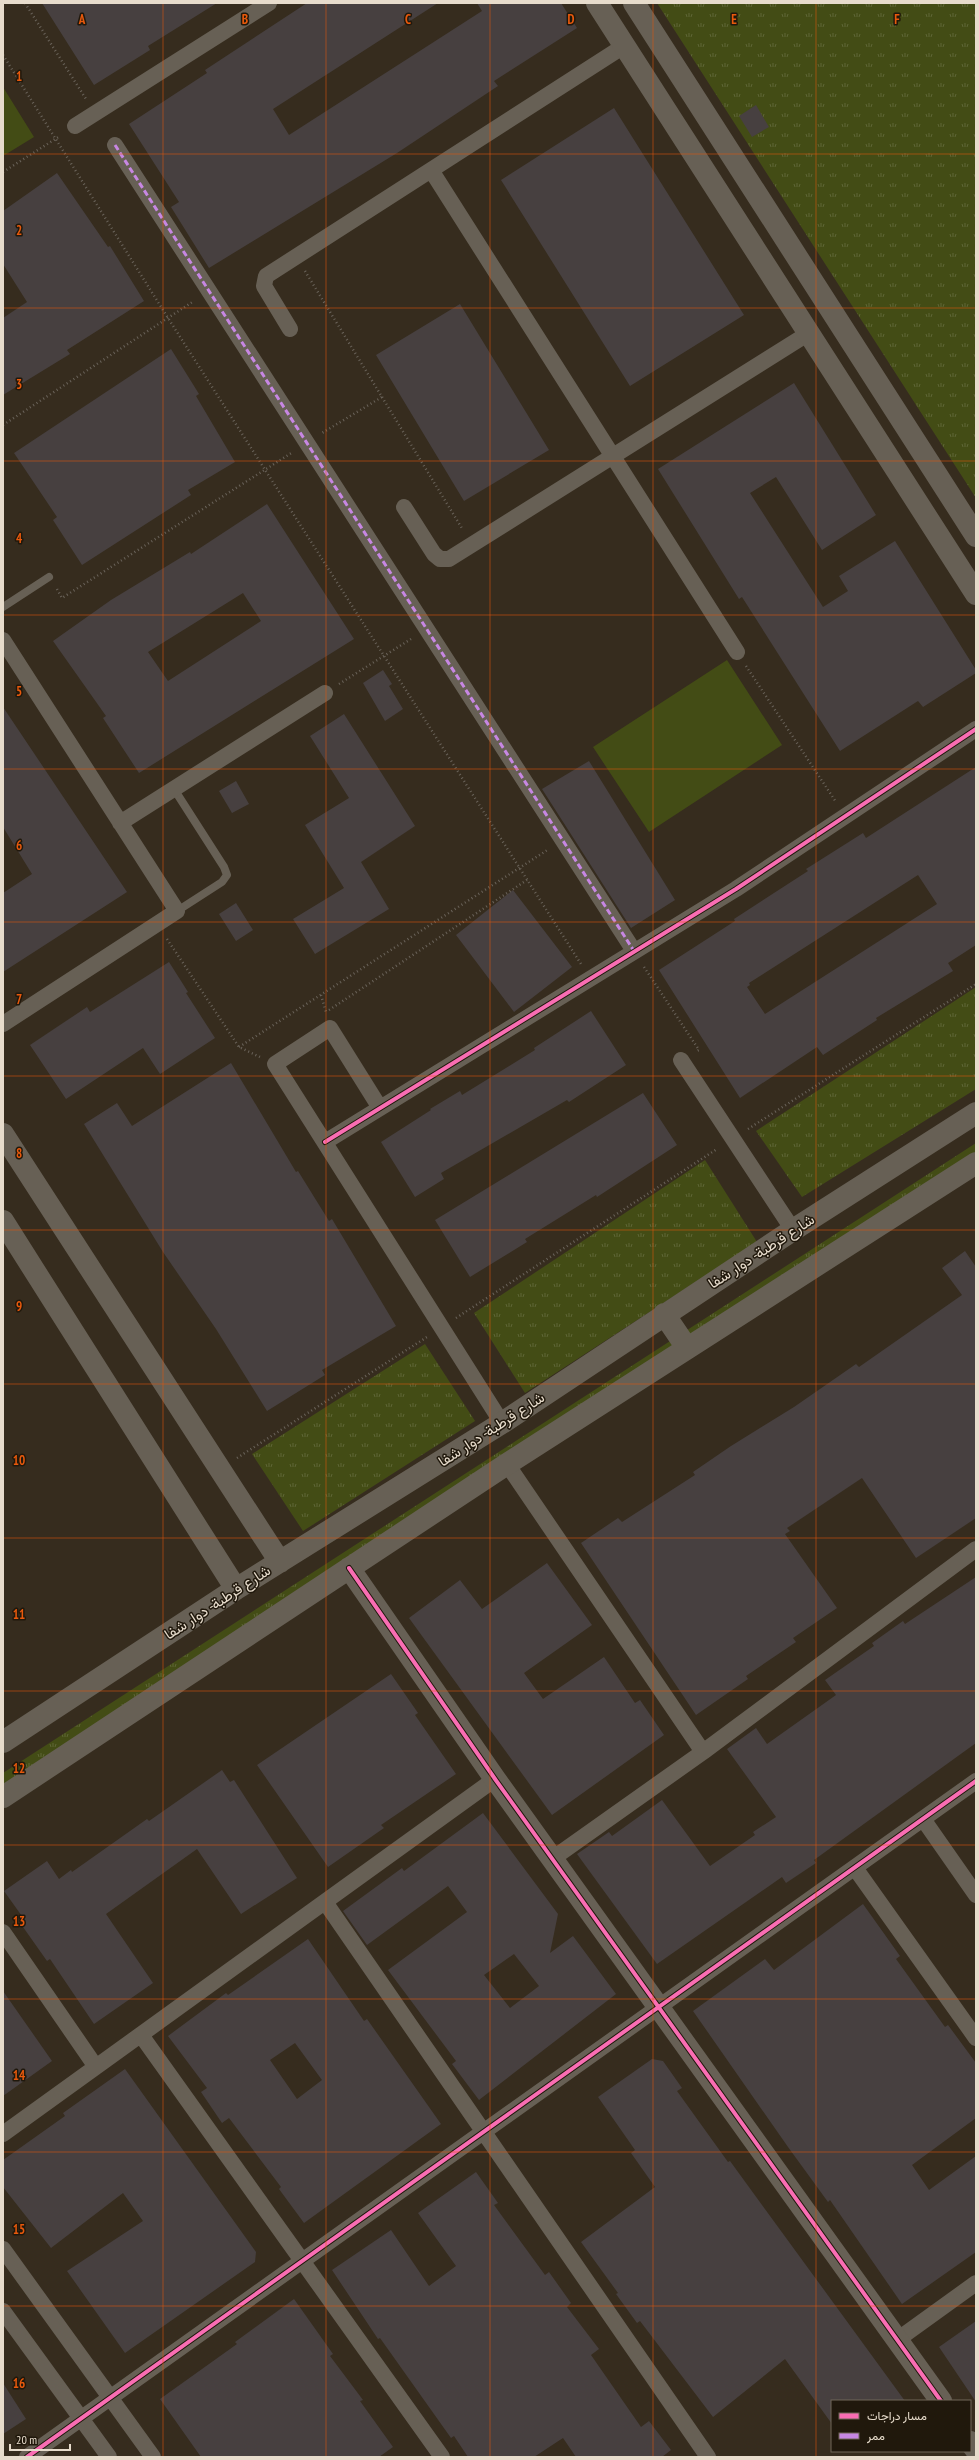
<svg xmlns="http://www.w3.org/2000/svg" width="979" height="2460" viewBox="0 0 979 2460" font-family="'PT Sans Narrow',Vazirmatn,sans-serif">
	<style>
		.grass { fill: url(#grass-tufts) }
		.park { fill: #434c15 }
		.building { fill: #474040; fill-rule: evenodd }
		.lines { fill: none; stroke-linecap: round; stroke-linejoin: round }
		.path { stroke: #6a635a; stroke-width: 2.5; stroke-dasharray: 1 3; stroke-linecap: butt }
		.lane { stroke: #676055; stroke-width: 8 }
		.street { stroke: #676055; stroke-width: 16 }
		.secondary { stroke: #676055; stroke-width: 22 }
		.quiet { stroke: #c787e3; stroke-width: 3; stroke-dasharray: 6 3; stroke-linecap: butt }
		.cycleway-casing { stroke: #20180c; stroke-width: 6 }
		.cycleway { stroke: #f96db3; stroke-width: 4 }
		.grid { fill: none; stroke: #e8590c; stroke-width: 1; stroke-opacity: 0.55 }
		.labels { text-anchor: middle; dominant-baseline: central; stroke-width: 3; stroke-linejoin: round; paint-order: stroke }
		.street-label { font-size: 15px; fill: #e7dccc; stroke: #20180c }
		.grid-label { font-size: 13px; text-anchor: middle; font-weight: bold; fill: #e8590c; stroke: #20180c; stroke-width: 3; stroke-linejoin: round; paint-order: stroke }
	</style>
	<defs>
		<pattern id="grass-tufts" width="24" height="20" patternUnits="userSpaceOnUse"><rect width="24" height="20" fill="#434c15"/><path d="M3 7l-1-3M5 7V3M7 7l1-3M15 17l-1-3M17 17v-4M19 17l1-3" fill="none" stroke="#5e6536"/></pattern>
	</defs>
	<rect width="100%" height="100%" fill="#362c1e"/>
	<path class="grass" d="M657 3H976V498Z
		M976 987V1089L802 1197 756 1131Z
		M976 1143V1164L3 1794V1773Z
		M705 1160 757 1242 525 1393 474 1313Z
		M425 1344 475 1421 303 1531 252 1454Z"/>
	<path class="park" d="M3 87 34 137 3 156Z
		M727 660 782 745 649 832 593 747Z"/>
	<path class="building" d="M42 3H217L148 46 150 50 94 85Z
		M307 3H438L273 109 289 135 482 11 477 3H561L577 28 494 81 498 86 397 153 209 268 171 207 179 202 129 124 207 73 205 70Z
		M756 105 769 127 752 137 739 116Z
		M614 108 744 315 630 386 501 180Z
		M57 173 108 247 110 246 144 301 67 350 70 354 3 395V318L27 302 3 264V211Z
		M460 304 549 450 464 501 376 355Z
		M171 349 199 394 196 396 235 462 188 490 191 495 82 565 53 520 57 517 14 453Z
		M794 383 876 515 822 550 776 477 750 493 823 607 848 591 839 576 895 541 976 670V673L923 707 918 701 840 751 742 597 739 599 658 469Z
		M267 504 354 639 139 773 103 718 106 716 53 641 111 600 190 552 191 554ZM243 593 261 621 168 681 148 652Z
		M383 670 392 684 389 686 403 709 385 721 363 683Z
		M3 707 127 892 3 972V893L32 874 3 827Z
		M344 714 415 826 361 862 389 909 315 954 293 919 344 888 305 825 349 798 310 736Z
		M589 761 675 900 631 928 542 789Z
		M976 767V945L948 963 953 971 876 1018 877 1020 823 1055 817 1047 740 1098 659 970 735 921 734 919 808 871 806 869 863 833 866 838ZM918 875 937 904 765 1014 747 987 750 985 749 983Z
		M236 781 249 804 232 813 219 791Z
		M513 890 572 967 514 1012 456 935Z
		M236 903 253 930 236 941 219 914Z
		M169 962 188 992 186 993 215 1038 160 1074 143 1048 66 1099 30 1045 87 1007 90 1012Z
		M591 1011 626 1065 569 1102 567 1100 441 1173 444 1179 415 1197 381 1142 431 1110 430 1109 460 1091 462 1095 535 1050 534 1048Z
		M231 1063 296 1172 298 1171 329 1221 332 1219 396 1326 322 1370 325 1375 267 1411 216 1329 163 1252 84 1124 117 1103 132 1126Z
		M643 1093 677 1145 597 1197 596 1195 525 1239 527 1242 470 1277 435 1220Z
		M965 1251 976 1267V1518L916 1558 862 1478 787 1528 790 1531 785 1534 837 1608 793 1638 796 1642 746 1676 748 1679 696 1715 581 1543 618 1518 622 1522 695 1475 693 1472 731 1446 794 1407 856 1364 859 1367 962 1295 942 1268Z
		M547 1563 592 1625 524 1673 543 1699 604 1657 635 1703 640 1700 664 1735 552 1815 409 1618 460 1580 482 1609Z
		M976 1577V1743L814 1860 816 1863 786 1883 782 1877 657 1964 577 1854 609 1832 612 1836 662 1800 710 1866 755 1835 753 1832 776 1817 727 1749 756 1728 767 1744 836 1695 825 1680 874 1646 872 1643 903 1621 905 1624Z
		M391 1674 418 1713 415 1715 456 1774 381 1825 384 1828 328 1867 257 1765Z
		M222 1770 230 1782 234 1780 297 1878 241 1914 197 1849 106 1914 153 1983 94 2024 50 1959 47 1961 23 1927 24 1919 4 1891 47 1861 59 1879 71 1870 72 1872 147 1819 149 1821Z
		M483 1813 558 1914 550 1953 573 1936 616 1994 479 2100 452 2064 456 2061 388 1970 467 1912 448 1886 367 1945 343 1911 402 1868 404 1871ZM514 1954 539 1986 510 2008 484 1975Z
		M863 1904 900 1956 896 1959 945 2027 948 2025 976 2063V2118L912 2165 929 2190 976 2156V2252L902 2304 830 2200 828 2202 788 2147 693 2011 765 1959 774 1970Z
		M308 1939 364 2021 367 2019 441 2124 304 2223 279 2189 281 2187 229 2118 222 2123 201 2092 207 2088 168 2036 226 1993 228 1995ZM295 2043 322 2080 297 2099 270 2060Z
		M3 1991 52 2061 3 2096Z
		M652 2059 663 2061 682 2088 677 2091 728 2162 730 2161 905 2401H832V2424L785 2359 713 2417 640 2321 637 2323 616 2294 618 2293 581 2242 655 2187 631 2153 635 2150 598 2097Z
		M125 2069 256 2252 255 2262 125 2353 67 2271 143 2221 123 2193 51 2248 3 2187V2160L65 2116 63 2113Z
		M476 2172 498 2203 494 2205 545 2275 549 2272 571 2303 567 2307 599 2349 591 2355 641 2427 649 2421 671 2450 662 2457H576L563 2438 534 2457H468L454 2436 451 2438 380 2338 378 2339 332 2270 391 2230 429 2286 456 2266 418 2213Z
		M294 2299 333 2354 330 2356 363 2400 360 2401 393 2447 379 2457H201L160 2399 237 2344 235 2342Z
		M976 2321V2402L939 2347Z
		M3 2383 26 2419 3 2434Z"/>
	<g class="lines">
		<path class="path" d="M25 3 86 99
			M3 55 168 318 581 964
			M3 172 60 136
			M305 271 382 397 322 433
			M382 397 463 530
			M3 425 194 301
			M57 589 62 598 293 452
			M746 666 836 802
			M339 684 411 639
			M167 939 239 1047 260 1057
			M644 967 699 1050 697 1051
			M321 995 326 1012
			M329 1010 527 880
			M239 1047 549 849
			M748 1129 976 984
			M456 1318 717 1149
			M237 1458 427 1337"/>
		<path class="lane" d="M3 607 49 577
			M174 789 224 867 227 875 222 882 177 911"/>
		<path class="street" d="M75 126 269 3
			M115 145 634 951
			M431 170 737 652
			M290 329 264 286 266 276 624 46
			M404 507 434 554 440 559H449L809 333
			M3 640 177 911 3 1024
			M120 823 325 693
			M681 1060 793 1230
			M380 1108 330 1028 275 1064 502 1423
			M325 1142 736 889 976 729
			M507 1464 703 1752
			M923 1819 976 1895
			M552 1859 703 1752 976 1549
			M855 1868 976 2038
			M325 1902 708 2457
			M3 1932 96 2067
			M141 2035 442 2457
			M3 2134 495 1779
			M3 2249 153 2457
			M3 2311 109 2457
			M897 2340 976 2283
			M27 2457 976 1781"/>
		<path class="secondary" d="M597 3 976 594
			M634 3 976 536
			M3 1134 280 1562
			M3 1221 236 1589
			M664 1314 687 1348
			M349 1568 495 1779 941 2401
			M3 1742 236 1589 502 1423 793 1230 976 1113
			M3 1797 507 1464 976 1163
			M970 2442 976 2450"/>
		<path class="quiet" d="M115 145 634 951"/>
		<defs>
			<path id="cycleway" d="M325 1142 736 889 976 729
				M349 1568 495 1779 941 2401
				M27 2457 976 1781"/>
		</defs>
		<use href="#cycleway" class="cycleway-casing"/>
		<use href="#cycleway" class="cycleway"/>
	</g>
	<path class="grid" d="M163 3V2457M326 3V2457M490 3V2457M653 3V2457M816 3V2457M3 154H976M3 308H976M3 461H976M3 615H976M3 769H976M3 922H976M3 1076H976M3 1230H976M3 1384H976M3 1538H976M3 1691H976M3 1845H976M3 1999H976M3 2152H976M3 2306H976"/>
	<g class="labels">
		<g class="street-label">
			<text transform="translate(761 1251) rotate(-33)">شارع قرطبة- دوار شفا</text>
			<text transform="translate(491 1429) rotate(-33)">شارع قرطبة- دوار شفا</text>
			<text transform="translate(217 1602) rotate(-33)">شارع قرطبة- دوار شفا</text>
		</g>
	</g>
	<g class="grid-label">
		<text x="82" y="24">A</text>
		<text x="245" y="24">B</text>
		<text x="408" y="24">C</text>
		<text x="571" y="24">D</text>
		<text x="734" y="24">E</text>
		<text x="897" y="24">F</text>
		<text x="19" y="81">1</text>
		<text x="19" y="235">2</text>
		<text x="19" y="389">3</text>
		<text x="19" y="543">4</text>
		<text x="19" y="696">5</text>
		<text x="19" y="850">6</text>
		<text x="19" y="1004">7</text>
		<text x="19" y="1158">8</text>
		<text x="19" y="1311">9</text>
		<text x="19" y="1465">10</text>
		<text x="19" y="1619">11</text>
		<text x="19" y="1773">12</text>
		<text x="19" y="1926">13</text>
		<text x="19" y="2080">14</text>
		<text x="19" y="2234">15</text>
		<text x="19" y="2388">16</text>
	</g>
	<rect width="979" height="2460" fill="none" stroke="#e7dccc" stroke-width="8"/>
	<rect x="831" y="2400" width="140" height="52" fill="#20180c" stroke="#706659"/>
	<rect x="839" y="2413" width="20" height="6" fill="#f96db3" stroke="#706659"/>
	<text x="867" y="2420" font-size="12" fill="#e7dccc">مسار دراجات</text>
	<rect x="839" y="2433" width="20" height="6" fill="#c787e3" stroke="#706659"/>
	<text x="867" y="2440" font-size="12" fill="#e7dccc">ممر</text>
	<path d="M10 2444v6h60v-6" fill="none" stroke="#e7dccc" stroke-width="2"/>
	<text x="16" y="2444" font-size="12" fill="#e7dccc" stroke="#20180c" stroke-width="3" paint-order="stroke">20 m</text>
</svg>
